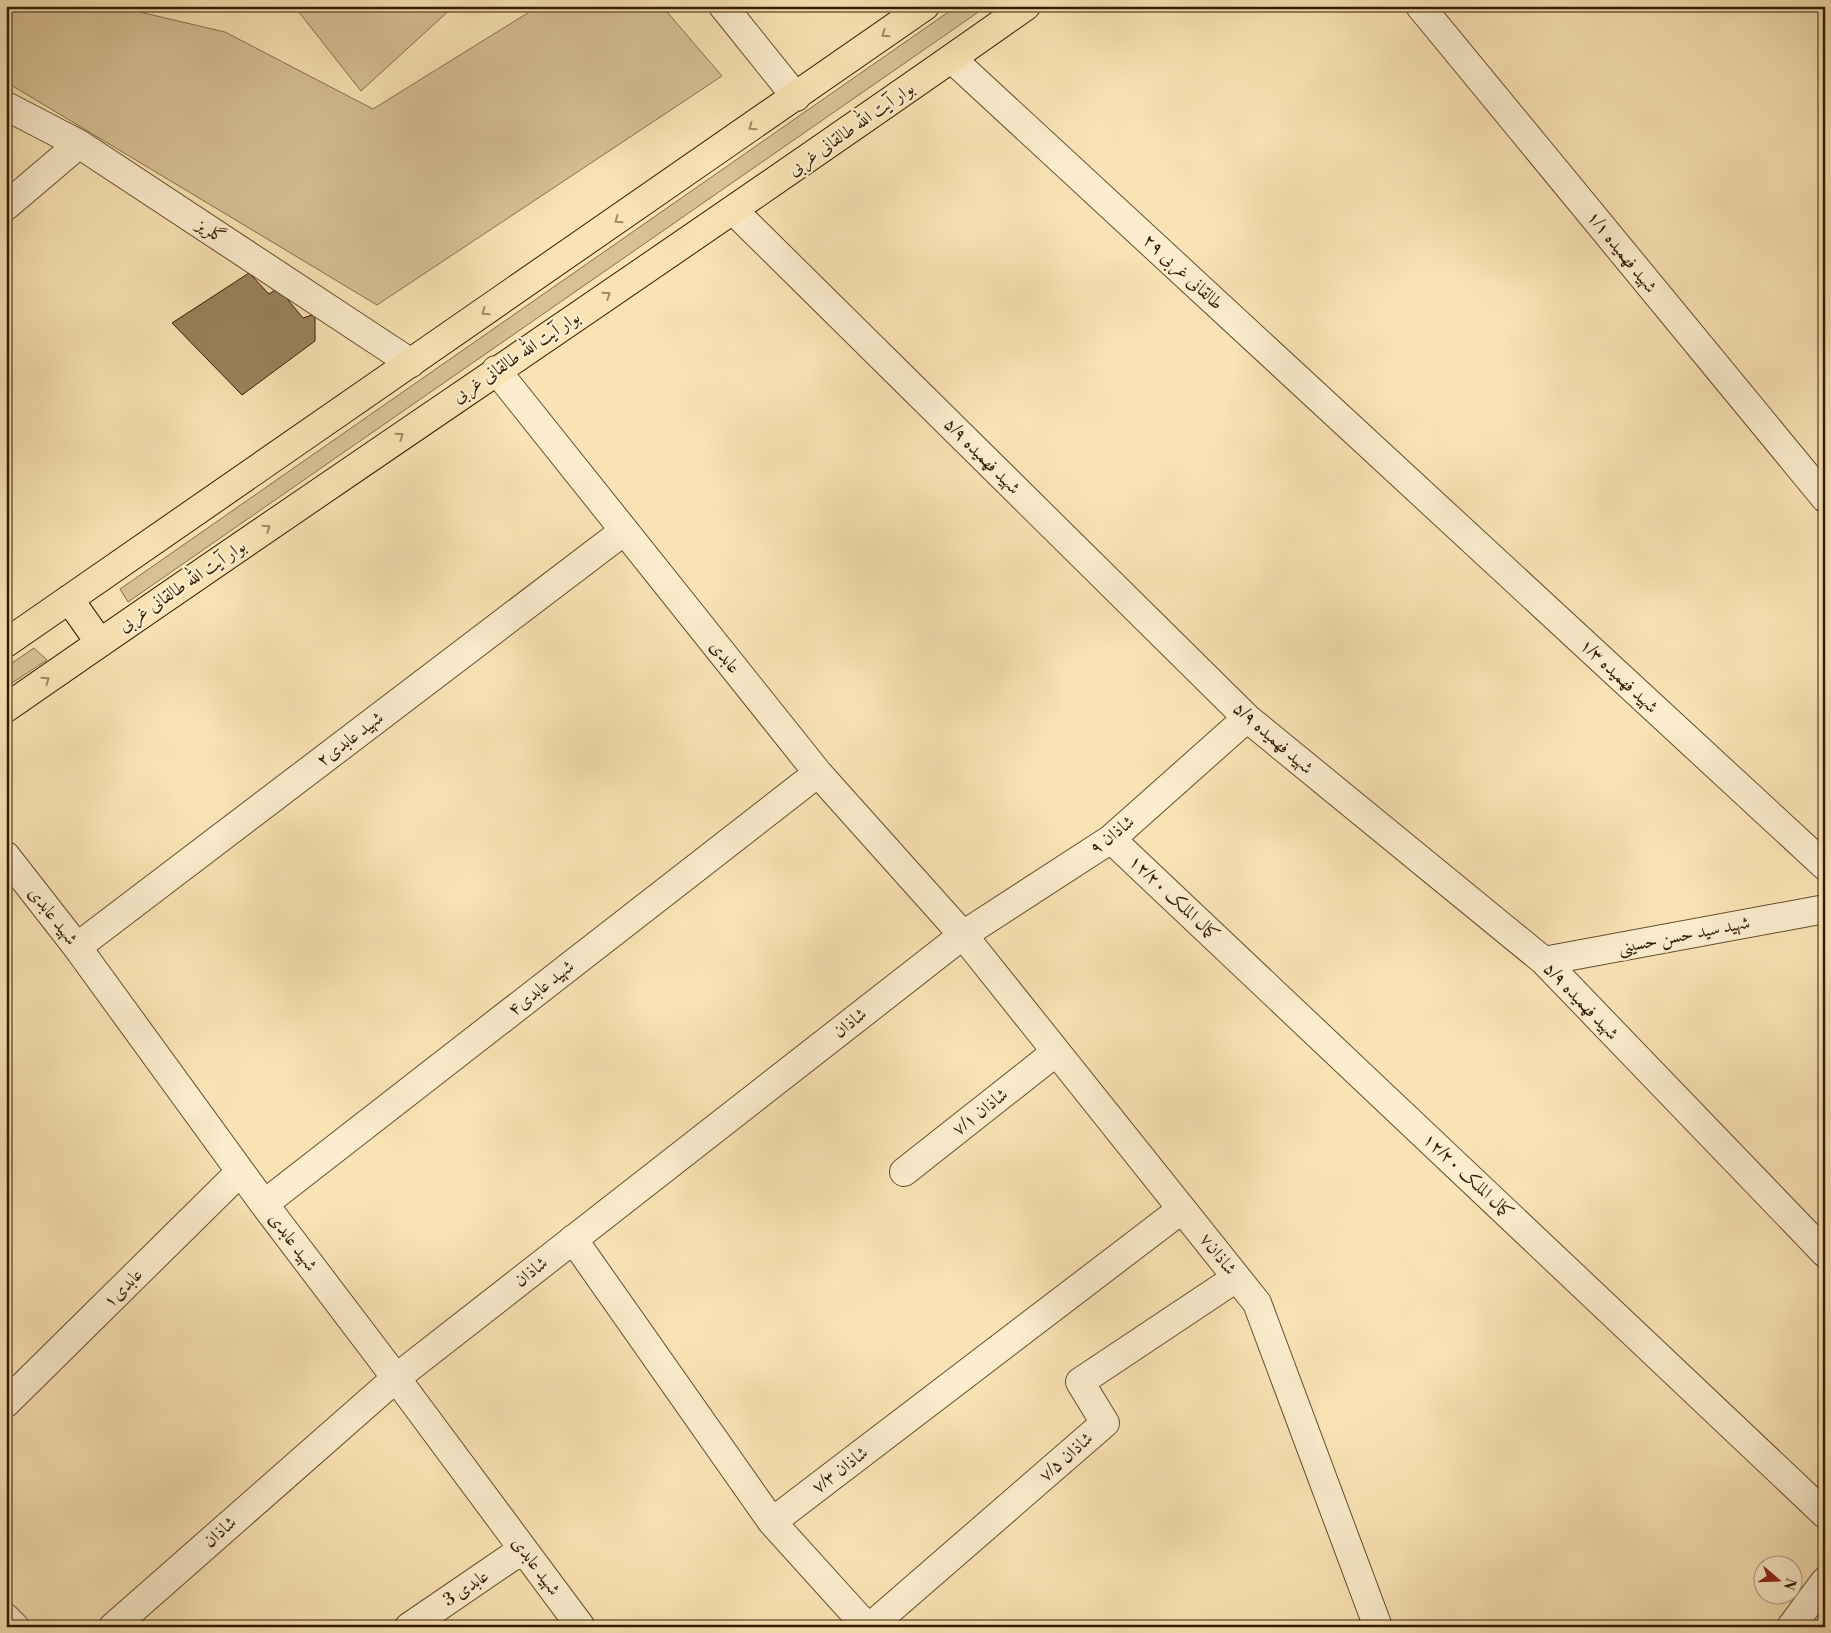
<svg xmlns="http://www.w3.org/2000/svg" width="1831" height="1633" viewBox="0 0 1831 1633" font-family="'Libre Bodoni',Amiri,serif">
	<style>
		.green { fill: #d8c196; stroke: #866e4c }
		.building { fill: #9a835e; stroke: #341b01 }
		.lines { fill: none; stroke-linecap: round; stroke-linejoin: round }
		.minor-casing { stroke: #654d2e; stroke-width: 30 }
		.primary-casing { stroke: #341b01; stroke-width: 30 }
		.minor { stroke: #fbedce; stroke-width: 28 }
		.primary { stroke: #f9e3b4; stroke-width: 28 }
		.oneway { stroke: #a08963 }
		.labels { text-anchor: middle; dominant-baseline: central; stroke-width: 4.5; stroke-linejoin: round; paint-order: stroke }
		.street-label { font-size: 18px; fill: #341b01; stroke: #fbedce }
	</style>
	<rect width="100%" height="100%" fill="#f9e3b4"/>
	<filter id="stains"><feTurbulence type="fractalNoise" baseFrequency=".004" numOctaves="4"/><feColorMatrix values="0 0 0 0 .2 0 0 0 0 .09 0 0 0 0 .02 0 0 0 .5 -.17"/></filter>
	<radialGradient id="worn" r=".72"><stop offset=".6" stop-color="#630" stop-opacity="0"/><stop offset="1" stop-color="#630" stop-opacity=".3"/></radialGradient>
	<path class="green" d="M6 6H114L225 32 373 109 539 6H662L722 76 377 305 6 82Z
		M294 6H454L361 91Z
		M957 6H987L128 602 120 589Z
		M34 648 47 660 6 687V667Z"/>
	<path class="building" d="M249 273 269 294 278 288 303 318 315 314V341L242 395 172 323Z"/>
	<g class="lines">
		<defs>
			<path id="minor" d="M723 6 796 97
				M1420 6 1825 498
				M952 59 1825 866
				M6 106 79 144 411 363
				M6 206 79 144
				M733 210 1247 718 1544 961 1825 1253
				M496 370 818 773 963 935 1257 1303 1378 1627
				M1111 839 1825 1514
				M6 856 77 947 264 1204 396 1378 581 1627
				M77 947 624 531
				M1544 961 1825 909
				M904 1172 1056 1052
				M264 1204 818 773
				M573 1239 772 1522 1182 1209
				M6 1403 240 1172
				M772 1522 867 1627
				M6 1618 15 1627
				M113 1627 396 1378 963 935 1111 839 1247 718
				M409 1627 523 1549
				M870 1627 1105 1423 1080 1382 1236 1278
				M1791 1627 1825 1581"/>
			<path id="primary" d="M69 599 100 643
				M6 643 925 6
				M6 708C345 472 689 244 1026 6"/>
		</defs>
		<use href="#minor" class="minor-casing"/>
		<use href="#primary" class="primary-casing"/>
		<use href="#minor" class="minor"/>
		<use href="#primary" class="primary"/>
	</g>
	<defs><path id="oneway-chevron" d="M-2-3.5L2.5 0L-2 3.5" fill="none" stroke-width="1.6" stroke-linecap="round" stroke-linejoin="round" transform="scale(1.25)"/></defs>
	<g class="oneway">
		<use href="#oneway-chevron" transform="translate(885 34) rotate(145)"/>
		<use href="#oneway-chevron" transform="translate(752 127) rotate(145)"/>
		<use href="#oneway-chevron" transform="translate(618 220) rotate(145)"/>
		<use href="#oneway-chevron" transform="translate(607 295) rotate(-34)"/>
		<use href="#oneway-chevron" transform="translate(485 312) rotate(145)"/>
		<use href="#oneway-chevron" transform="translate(400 436) rotate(-34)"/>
		<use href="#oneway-chevron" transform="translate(267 528) rotate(-34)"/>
		<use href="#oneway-chevron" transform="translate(46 680) rotate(-35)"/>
	</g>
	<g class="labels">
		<g class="street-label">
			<text transform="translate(851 129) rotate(-35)">بوار آیت الله طالقانی غربی</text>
			<text transform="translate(211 231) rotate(33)">گلریز</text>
			<text transform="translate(1622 252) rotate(51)">شهید فهمیده ۱/۱</text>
			<text transform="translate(1183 272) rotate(43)">طالقانی غربی ۲۹</text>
			<text transform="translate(516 357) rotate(-34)">بوار آیت الله طالقانی غربی</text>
			<text transform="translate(982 456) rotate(45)">شهید فهمیده ۵/۹</text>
			<text transform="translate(182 586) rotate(-34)">بوار آیت الله طالقانی غربی</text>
			<text transform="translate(725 657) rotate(51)">عابدی</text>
			<text transform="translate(1619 676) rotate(43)">شهید فهمیده ۱/۳</text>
			<text transform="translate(1273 738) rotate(41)">شهید فهمیده ۵/۹</text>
			<text transform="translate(350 739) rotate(-37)">شهید عابدی۲</text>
			<text transform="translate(1112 835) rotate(-38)">شاذان ۹</text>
			<text transform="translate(1174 898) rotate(43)">کمال الملک ۱۲/۲۰</text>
			<text transform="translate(53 916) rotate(52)">شهید عابدی</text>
			<text transform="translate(1684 935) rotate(-11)">شهید سید حسن حسینی</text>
			<text transform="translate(541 988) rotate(-38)">شهید عابدی۴</text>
			<text transform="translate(1581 1001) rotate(46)">شهید فهمیده ۵/۹</text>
			<text transform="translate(850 1023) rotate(-38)">شاذان</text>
			<text transform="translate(980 1112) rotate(-38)">شاذان ۷/۱</text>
			<text transform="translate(1468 1176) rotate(43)">کمال الملک ۱۲/۲۰</text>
			<text transform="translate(293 1242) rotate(53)">شهید عابدی</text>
			<text transform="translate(1218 1254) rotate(52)">شاذان۷</text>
			<text transform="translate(531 1272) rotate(-38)">شاذان</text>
			<text transform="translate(123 1288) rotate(-45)">عابدی۱</text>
			<text transform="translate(1066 1457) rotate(-41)">شاذان ۷/۵</text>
			<text transform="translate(840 1470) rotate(-37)">شاذان ۷/۳</text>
			<text transform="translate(220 1532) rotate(-41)">شاذان</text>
			<text transform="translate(536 1566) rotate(53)">شهید عابدی</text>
			<text transform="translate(466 1588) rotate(-34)">عابدی 3</text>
		</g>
	</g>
	<rect width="1831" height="1633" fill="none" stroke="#f9e3b4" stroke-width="25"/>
	<rect x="8" y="8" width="1816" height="1618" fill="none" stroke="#341b01" stroke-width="2.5"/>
	<rect x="12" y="12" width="1806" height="1608" fill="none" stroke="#341b01"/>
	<g transform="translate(1778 1580) rotate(109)"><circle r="24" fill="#fbedce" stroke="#ab997c"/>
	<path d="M0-4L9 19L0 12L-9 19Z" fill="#8f2418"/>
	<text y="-8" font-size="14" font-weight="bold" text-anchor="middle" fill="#341b01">N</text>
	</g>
	<rect width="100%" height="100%" filter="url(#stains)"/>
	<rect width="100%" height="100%" fill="url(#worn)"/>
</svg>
